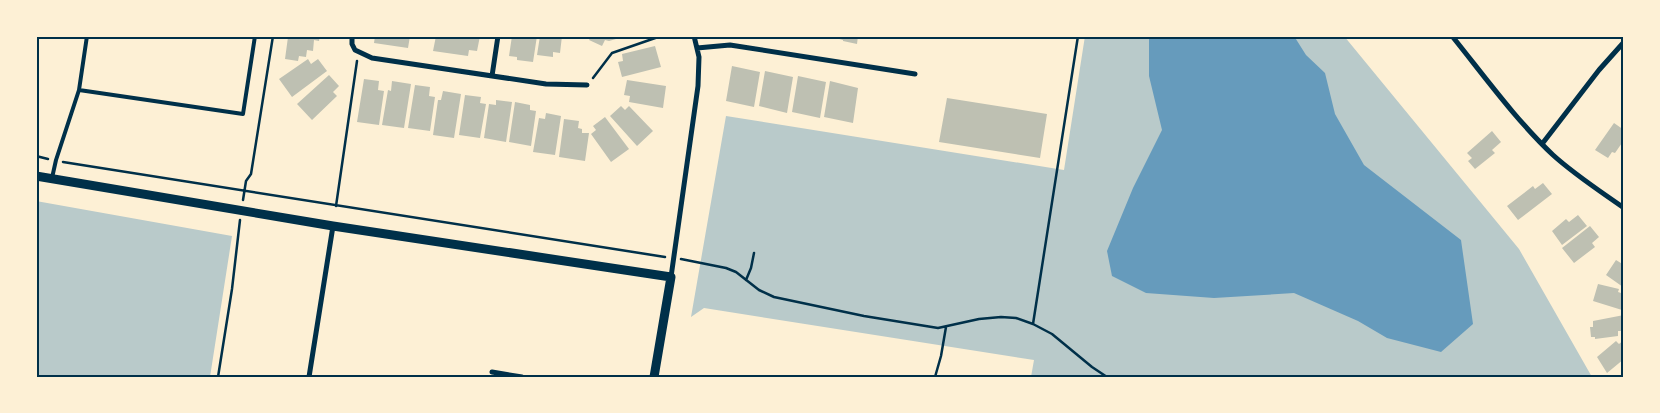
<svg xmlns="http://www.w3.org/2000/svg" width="1660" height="413" viewBox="0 0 1660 413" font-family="'Zilla Slab',serif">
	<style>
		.green { fill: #b9caca }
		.water { fill: #669bbc }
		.building { fill: #bec0b2 }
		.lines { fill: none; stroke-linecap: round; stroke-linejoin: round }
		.path { stroke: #003049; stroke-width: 2.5 }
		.service { stroke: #003049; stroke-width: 4 }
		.minor { stroke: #003049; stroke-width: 5 }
		.tertiary { stroke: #003049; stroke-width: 9 }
		.neatline { fill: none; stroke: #003049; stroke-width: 2 }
	</style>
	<rect width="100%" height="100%" fill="#fdf0d5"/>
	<path class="green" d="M1085 36H1344L1519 249 1592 377H1031L1034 360 704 308 691 317 726 116 1064 170Z
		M36 201 232 236 210 377H36Z"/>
	<path class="water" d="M1149 36H1294L1306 55 1325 73 1335 114 1364 165 1461 240 1473 324 1441 352 1387 338 1358 321 1294 293 1214 298 1146 293 1112 276 1107 251 1133 188 1162 130 1149 76Z"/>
	<path class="building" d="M291 36H320L319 41 314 40 313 51 307 50 306 57 299 56 298 61 285 59 288 37Z
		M375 36H410L408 48 374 43Z
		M436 36H480L477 51 469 50 468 56 433 51Z
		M512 36H537L533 62 517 60V57L509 56Z
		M540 36H562L560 53 553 52V57L537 55Z
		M591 36H623V37L609 41 605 40 602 46 589 40Z
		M828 36H858L857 44 843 41V40Z
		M655 46 661 67 622 77 618 62 623 61 622 54Z
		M308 59 311 64 318 59 327 71 292 97 279 79Z
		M732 66 760 72 754 107 726 101Z
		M765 71 793 77 787 113 759 106Z
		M329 75 339 86 333 92 337 96 312 120 297 104Z
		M798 76 826 82 820 118 792 112Z
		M364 79 379 81 378 90 384 91 379 125 357 122Z
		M627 80 666 86 663 108 629 102 630 96 624 95Z
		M392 81 411 84 404 128 382 125 388 90 391 91Z
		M830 81 858 88 853 123 824 117Z
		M415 85 430 87 429 96 435 97 430 131 408 128Z
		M443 91 461 94 454 138 433 135 438 100H441Z
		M465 95 481 97 480 103 486 104 480 138 459 135Z
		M947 98 1047 114 1040 158 939 142Z
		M496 100 512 102 506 142 484 138 489 104 496 105Z
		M515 102 530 105V110L536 111 531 146 509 142Z
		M621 106 625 110 629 106 653 131 637 146 610 116Z
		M546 113 561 116 555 155 533 152 539 118 545 119Z
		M605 117 629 149 611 162 591 134 596 130 593 126Z
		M564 119 579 121 578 128 582 129V133H589L585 161 559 157Z
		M1614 123 1624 130V140L1615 153 1612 152 1608 158 1595 150Z
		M1492 131 1501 142 1492 150 1495 153 1475 169 1468 161 1472 158 1467 153Z
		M1543 183 1552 194 1518 220 1507 206 1533 186 1535 189Z
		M1578 215 1587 226 1562 245 1552 231 1566 219 1569 222Z
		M1590 226 1599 237 1592 243 1595 247 1574 263 1562 248Z
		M1616 260 1624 265 1623 287 1606 275Z
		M1598 284 1619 289 1618 292 1624 294V306L1622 310 1593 301Z
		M1624 315V331H1618V336L1595 339V337H1591L1590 327H1593V321Z
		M1624 340V359L1607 373 1597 357 1616 341 1619 344Z"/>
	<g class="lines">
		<path class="path" d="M593 78 612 53 661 36
			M36 156 48 159
			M63 162 665 257
			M243 200 246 181 251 174 273 36
			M336 206 357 61
			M681 259 726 268 736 272 759 290 774 297 864 316 938 328 979 319 1001 317 1016 318 1033 324 1052 334 1092 367 1107 377
			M746 280 751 268 754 253
			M1033 324 1078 36
			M218 377 232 289 240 220
			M935 377 941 356 946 327"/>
		<path class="service" d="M79 90 243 114 255 36
			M52 178 56 160 79 90 87 36"/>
		<path class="minor" d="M352 36V44L355 50 372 58 546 84 587 85
			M1452 36C1485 77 1516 120 1553 155 1575 175 1600 191 1624 208
			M697 48 730 45 915 74
			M492 76 498 36
			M1542 144 1599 70 1624 42
			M671 277 698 86 699 57 694 36
			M492 372 522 377
			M309 377 333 226"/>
		<path class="tertiary" d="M36 176 333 226 671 277 654 377"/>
	</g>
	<rect width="1660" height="413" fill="none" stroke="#fdf0d5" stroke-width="75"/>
	<rect x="38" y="38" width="1584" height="338" class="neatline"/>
</svg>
